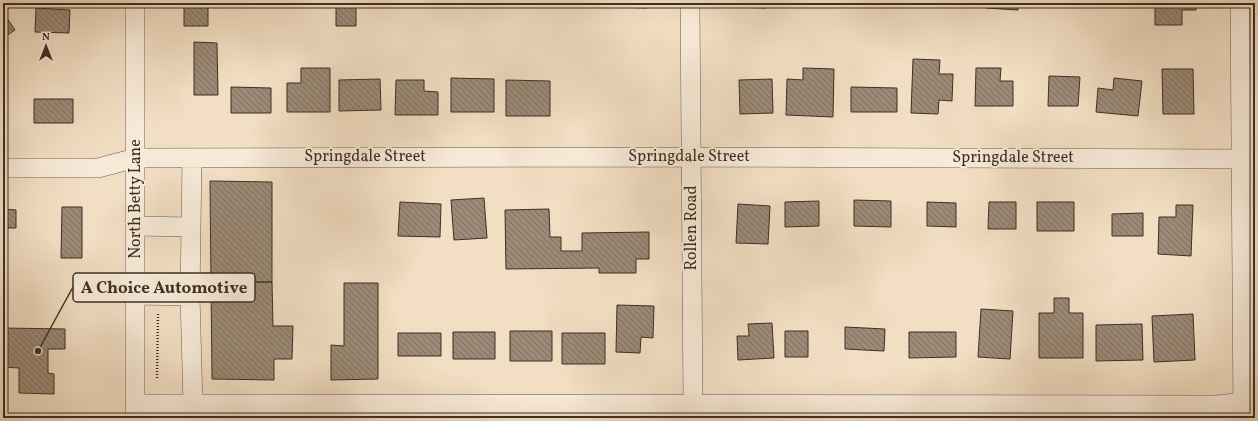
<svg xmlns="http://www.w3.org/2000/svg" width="1258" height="421" viewBox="0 0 1258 421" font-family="Vollkorn,serif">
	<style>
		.building { fill: url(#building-back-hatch); stroke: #3d2f24 }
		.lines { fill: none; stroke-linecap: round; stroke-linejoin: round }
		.minor-casing { stroke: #6a5b4c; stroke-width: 20 }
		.path { stroke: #3d2f24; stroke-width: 2.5; stroke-dasharray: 1 2; stroke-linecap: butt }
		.minor { stroke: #f7ead8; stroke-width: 19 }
		.labels { text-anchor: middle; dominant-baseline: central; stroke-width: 4; stroke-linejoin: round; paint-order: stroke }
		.street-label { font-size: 16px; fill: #3d2f24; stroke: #f7ead8 }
		.leader { fill: none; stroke: #3d2f24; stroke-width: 1.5 }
		.callout-dot { fill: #3d2f24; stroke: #f7ead8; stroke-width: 1.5 }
		.callout { fill: #f7ead8; stroke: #3d2f24; stroke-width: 1.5 }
		.callout-label { font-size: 17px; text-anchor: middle; font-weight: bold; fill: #3d2f24 }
	</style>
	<defs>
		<pattern id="building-back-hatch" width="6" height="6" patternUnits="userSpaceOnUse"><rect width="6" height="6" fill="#9b8a77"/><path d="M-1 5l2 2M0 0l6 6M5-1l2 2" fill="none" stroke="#807161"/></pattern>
	</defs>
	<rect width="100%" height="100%" fill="#f2dec3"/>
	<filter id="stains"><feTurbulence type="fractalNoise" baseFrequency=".005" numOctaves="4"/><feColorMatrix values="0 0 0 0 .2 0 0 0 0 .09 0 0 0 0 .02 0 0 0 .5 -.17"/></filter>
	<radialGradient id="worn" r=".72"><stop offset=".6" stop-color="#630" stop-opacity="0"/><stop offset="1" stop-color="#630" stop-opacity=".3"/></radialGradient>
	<path class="building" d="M184 3H208V26H184Z
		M619 3H647V8L619 7Z
		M734 3H766V8L734 7Z
		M986 3H1018V10L986 8Z
		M1155 3H1196V10H1182V25H1155Z
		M336 5H356V26H336Z
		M36 8 70 10 69 33 35 32Z
		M3 12 15 30 3 38Z
		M194 42 217 43 218 95H194Z
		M913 59 940 60 939 74H953L952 101 939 100 938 114 911 113Z
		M301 68H330V112H287V83H301Z
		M803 68 834 69 833 117 786 115 787 79 803 80Z
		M976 68H1001L1000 81H1013V106H975Z
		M1162 69H1193L1194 114H1163Z
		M1049 76 1080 77 1078 106H1048Z
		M451 78 494 79V112H451Z
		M1114 78 1142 81 1138 116 1096 112 1098 88 1113 90Z
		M380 79 381 110 339 111V80Z
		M772 79 773 113 740 114 739 80Z
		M396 80H424V91L438 92V115H395Z
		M506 80 550 81V116H506Z
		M3 81 6 82 3 100Z
		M231 87 271 88V113H231Z
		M851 87 897 88V112H851Z
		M34 99H73V123H34Z
		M210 181 272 182V282H211Z
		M484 198 487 238 454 240 451 200Z
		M854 200 891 201V227L854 226Z
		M819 201V226L785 227V202Z
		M400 202 441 204 440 237 398 236Z
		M927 202 956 203V227L927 226Z
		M989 202H1016V229H988Z
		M1037 202H1074V231H1037Z
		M738 204 770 206 768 244 736 243Z
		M1176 205H1193L1191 256 1158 254 1159 217H1176Z
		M62 207H82V258H61Z
		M3 209 16 210V228H4V244Z
		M549 209 550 237H561V251H582V233L649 232V259H636V273H599V268L506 269 505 210Z
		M1143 213V236H1112V214Z
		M211 282H272L273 326H293L292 359H274V380L212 379Z
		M344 283H378V379L331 380V345L344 346Z
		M1054 298H1069V313H1083V358H1039V313H1054Z
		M617 305 654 306 653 338 641 337 640 353 616 352Z
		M981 309 1013 311 1010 359 978 357Z
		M1193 314 1195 360 1154 362 1152 316Z
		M772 323 774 358 738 360 737 336H749L748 324Z
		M1142 324 1143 360 1096 361V325Z
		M845 327 885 329 884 351 845 349Z
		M3 328 65 329V349H48V373L54 374V394L19 393V368L3 367Z
		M510 331H552V361H510Z
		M785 331H808V357H785Z
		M453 332H495V359H453Z
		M909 332H956V357L909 358Z
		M398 333H441V356H398Z
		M562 333H605V364H562Z"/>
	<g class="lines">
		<defs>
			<path id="minor" d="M690 3 693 404
				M1240 3 1243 418
				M3 168H98L136 158 691 157 1242 159
				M136 226 191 227
				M136 295 190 296 193 404
				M190 296 192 158
				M135 404 1217 405 1255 401
				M135 418V3"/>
		</defs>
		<use href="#minor" class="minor-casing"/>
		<path class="path" d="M157 378 158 313"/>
		<use href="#minor" class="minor"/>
	</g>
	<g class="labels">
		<g class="street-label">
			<text x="365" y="157">Springdale Street</text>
			<text x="689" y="157">Springdale Street</text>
			<text x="1013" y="158">Springdale Street</text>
			<text transform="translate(136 199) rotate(-90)">North Betty Lane</text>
			<text transform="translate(692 228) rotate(-90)">Rollen Road</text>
		</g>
	</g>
	<path class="leader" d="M38 351L73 287"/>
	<circle class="callout-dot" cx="38" cy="351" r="4"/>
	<rect class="callout" x="73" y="273" width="182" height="29" rx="4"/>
	<g class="callout-label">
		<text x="164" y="293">A Choice Automotive</text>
	</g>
	<rect width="1258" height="421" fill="none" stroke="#f2dec3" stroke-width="16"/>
	<rect x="4" y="4" width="1250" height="413" fill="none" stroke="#3d2f24" stroke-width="2"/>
	<rect x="8" y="8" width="1242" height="405" fill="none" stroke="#3d2f24"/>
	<g transform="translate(46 46)" stroke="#f7ead8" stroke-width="3" paint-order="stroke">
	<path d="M0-3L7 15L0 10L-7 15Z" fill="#3d2f24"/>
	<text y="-6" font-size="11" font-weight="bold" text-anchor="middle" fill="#3d2f24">N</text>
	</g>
	<rect width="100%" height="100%" filter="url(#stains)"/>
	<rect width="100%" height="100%" fill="url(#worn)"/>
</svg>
